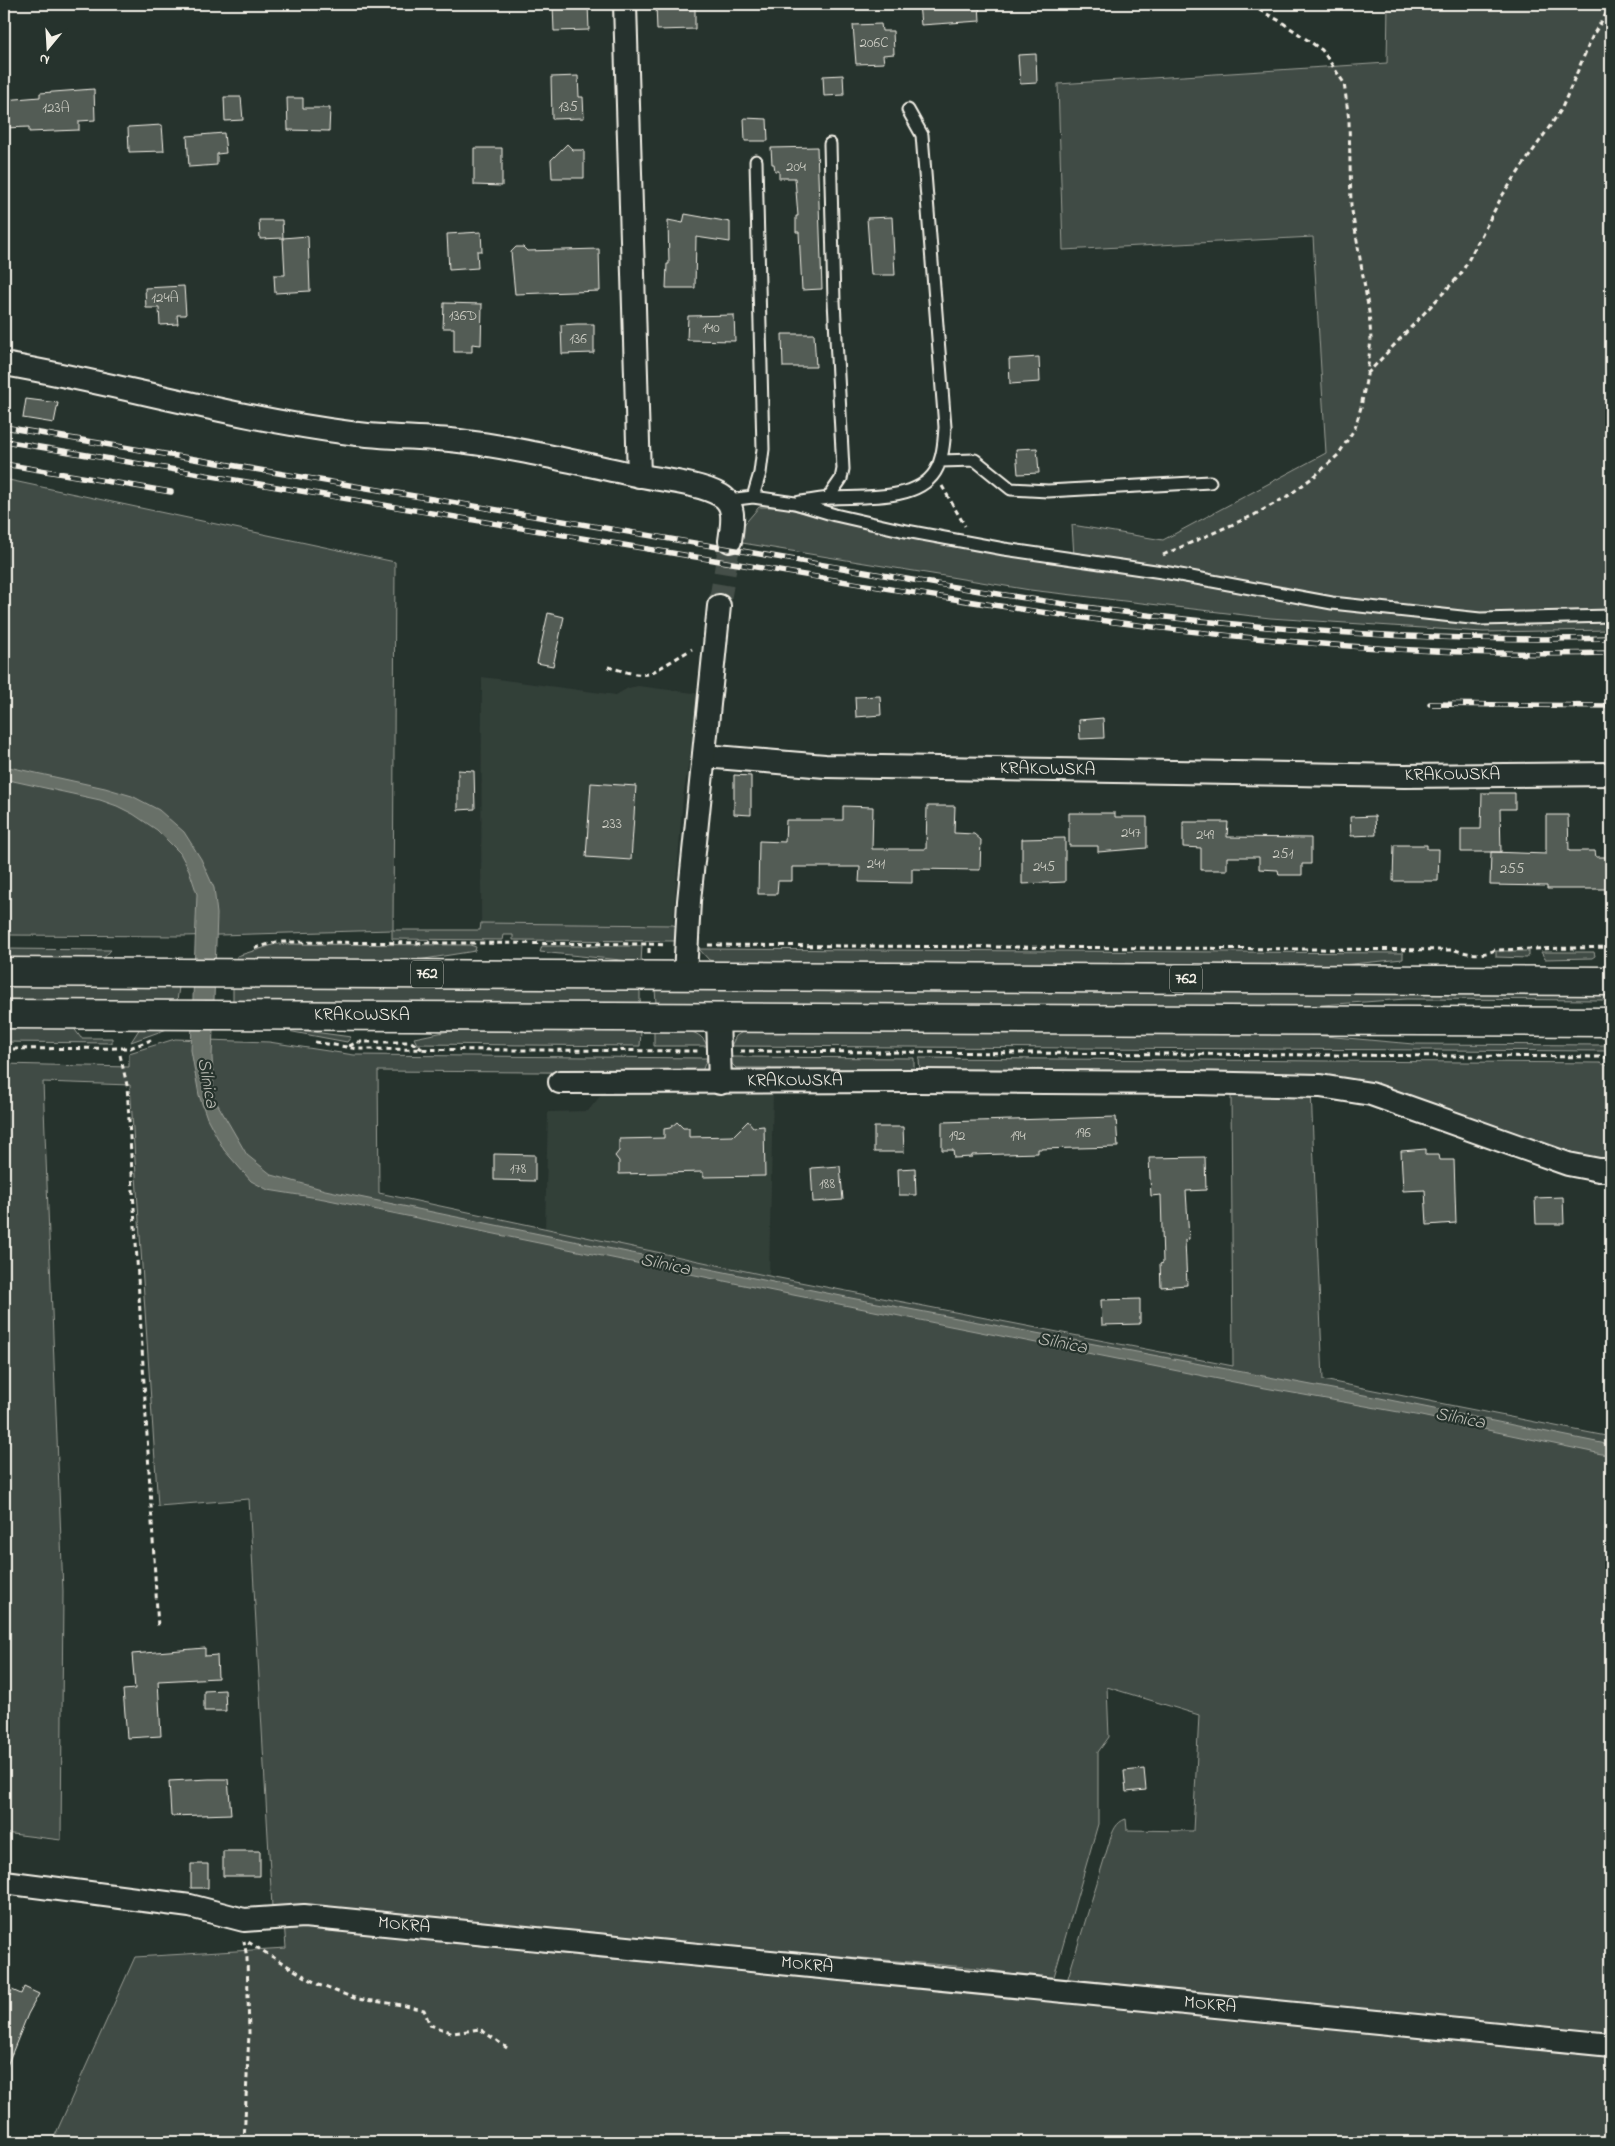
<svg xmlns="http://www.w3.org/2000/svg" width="1615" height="2146" viewBox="0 0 1615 2146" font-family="'Indie Flower',sans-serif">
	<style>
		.built { fill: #333f39 }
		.green { fill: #414b45; stroke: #9a9e96 }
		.water { fill: #676f68; stroke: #9fa39b }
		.building { fill: #525c55; stroke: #f4f1e8 }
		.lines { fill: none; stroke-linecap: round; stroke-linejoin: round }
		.minor-tunnel { stroke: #455049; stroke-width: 22; stroke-dasharray: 22 11; stroke-linecap: butt }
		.service-casing { stroke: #f4f1e8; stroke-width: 15 }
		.minor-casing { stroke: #f4f1e8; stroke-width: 26 }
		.primary-casing { stroke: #f4f1e8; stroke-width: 31 }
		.path { stroke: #f4f1e8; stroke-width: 3; stroke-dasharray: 5 4; stroke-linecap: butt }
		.service { stroke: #26332d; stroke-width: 11 }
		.minor { stroke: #26332d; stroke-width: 22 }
		.primary { stroke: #26332d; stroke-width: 28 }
		.rail-casing { stroke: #f4f1e8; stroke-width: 5.5 }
		.rail { stroke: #26332d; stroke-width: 4; stroke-dasharray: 11; stroke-linecap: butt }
		.labels { text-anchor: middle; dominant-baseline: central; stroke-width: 4.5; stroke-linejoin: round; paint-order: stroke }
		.number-label { font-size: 15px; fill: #ccccc3 }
		.shield { fill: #26332d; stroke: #b6b8b0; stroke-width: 1 }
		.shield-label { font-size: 16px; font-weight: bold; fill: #f4f1e8 }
		.street-label { font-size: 18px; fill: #f4f1e8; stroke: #26332d }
		.water-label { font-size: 19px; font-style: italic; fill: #bcbdb5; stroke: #26332d }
	</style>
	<rect width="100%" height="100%" fill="#26332d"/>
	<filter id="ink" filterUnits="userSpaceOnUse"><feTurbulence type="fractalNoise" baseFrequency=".02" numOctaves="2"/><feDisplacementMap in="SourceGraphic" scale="10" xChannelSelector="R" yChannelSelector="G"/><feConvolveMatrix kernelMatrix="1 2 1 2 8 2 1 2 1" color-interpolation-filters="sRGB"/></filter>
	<g filter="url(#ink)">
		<path class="built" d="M482 677 616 695 628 688 638 686 701 694 683 796 673 925 481 923Z
			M605 1090 773 1091 769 1276 545 1230 548 1112 588 1111Z"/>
		<path class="green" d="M1388 4H1611V611L1488 614 1331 599 1074 556 1072 525 1163 540 1326 453 1313 237 1063 250 1058 84 1387 63Z
			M4 479 395 562 393 930H480L481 923 673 925 676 926 677 941 513 940V935H503L502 940 392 939V930L184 936 4 935Z
			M759 507H781L842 522 1450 622 1504 623 1611 620V630L1483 632 1270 618 1030 590 730 541Z
			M276 944 470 945 476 947 475 951 412 961 237 960V956Z
			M542 946H642L641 962 540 952Z
			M4 949 111 950 102 960 4 959Z
			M699 949 1403 953V959L1342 965 1309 966 720 963 709 960Z
			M1496 951H1529V955L1527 958 1496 957Z
			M1541 952H1594L1595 956 1592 958 1545 959Z
			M4 986 179 987 177 1001 4 1000Z
			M233 987 640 989V1003L233 1001Z
			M655 989 1603 995 1608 997 1604 1000 1406 999 1294 1007H1252L656 1003Z
			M4 1027H73L81 1038H112V1043L4 1042Z
			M140 1028H170L131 1042Z
			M284 1028 351 1037 347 1042 277 1029Z
			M449 1031H641L640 1046 417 1044 414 1038Z
			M654 1031C671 1031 700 1025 707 1046H654Z
			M744 1031 1291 1033 1413 1044 1607 1045H1611V1053L1605 1051 731 1046 736 1036Z
			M175 1039 269 1042 354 1055 707 1058 703 1069 694 1073 378 1071 379 1193 769 1276 1233 1366 1231 1090H1311L1323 1380 1611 1437V2037L1067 1981 1110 1840C1113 1831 1116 1822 1126 1819L1127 1830 1193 1831 1199 1715 1107 1687 1109 1737 1098 1752V1824L1053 1980 978 1968 272 1907 249 1499 158 1506 130 1085 43 1082 63 1591 61 1840 4 1833V1064L129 1067V1053Z
			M730 1057 914 1058V1076L775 1075 770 1068H736L732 1064Z
			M919 1058 1600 1063 1611 1067V1160L1588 1163 1384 1090 920 1076Z
			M284 1922 589 1957 984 1990 1611 2054V2142H52L135 1957 286 1948Z"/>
		<path class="water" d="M4 766 105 788 132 796 159 810 184 832 201 859 214 888 217 914 212 1057 214 1098 247 1155 272 1175 325 1190 442 1214 851 1298 1380 1398 1611 1445V1456L1421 1416 1254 1386 773 1291 324 1199 268 1190 251 1181 224 1150 207 1118 199 1095 191 1050 197 894 189 870 180 853 157 830 133 814 117 806 100 800 4 779Z"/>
		<path class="building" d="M588 4 589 30 554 31 553 5Z
			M656 4H695V29L657 30Z
			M919 4H979L980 21 921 25Z
			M881 24 882 31H893L894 54 883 55 884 63 856 64 853 25Z
			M1036 54 1037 83 1020 84 1018 55Z
			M843 75 844 95 824 96 823 76Z
			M578 76 579 97H583L584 118 552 119 551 77Z
			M94 89 95 120 79 121V130L29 132V127L4 128V100L40 97V93Z
			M224 97H241L243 120 225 121Z
			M287 98H303V108H330L329 131 288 130Z
			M744 118 767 119 768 141H745Z
			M162 125 164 151 129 152 128 127Z
			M224 133 226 153 217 154V165L189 167 187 136Z
			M567 144 573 150H584V178H552L551 160Z
			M817 147 822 289 802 290 799 232H796V216H798L795 178H779V171H775L774 164H772L771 148Z
			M474 148H502V186L474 185Z
			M685 214 730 222V242L696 237 695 288H666L667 264H669L668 220 683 223Z
			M892 217 895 275H871L867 218Z
			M259 220H282L283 238 260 239Z
			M481 232 482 251H477L478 268 449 270 447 234Z
			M308 236 310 291 275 293 274 275H285L283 238Z
			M516 247H523L527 251 599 249 600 291 515 294 511 252Z
			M184 286 186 315H177L178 324 160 325 159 308H146L145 288Z
			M444 303 482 304 481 345 472 344V352H454V328H443Z
			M734 315 735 341 687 340 688 316Z
			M577 324H594V353L562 354 561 325Z
			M782 334H814L816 367H783Z
			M1039 357 1040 382 1010 384 1009 359Z
			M26 399 58 403 54 423 23 418Z
			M1037 448 1039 473 1018 474 1016 449Z
			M548 613 564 617 553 666 537 663Z
			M880 696 881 715 856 717 855 697Z
			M1103 718 1104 738 1080 739 1079 720Z
			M458 770 474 771 475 809 458 810Z
			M734 775 751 776V815L734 814Z
			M591 783 636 786 631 860 586 857Z
			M1482 793H1515V809H1500L1501 852H1461V829H1481Z
			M843 806 873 807 872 849H926L927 806H955L954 833 974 834 981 840 980 870 912 869V883L859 882 860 867H792V881H778L777 894H758L759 841 785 842 786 820H843Z
			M1069 813H1115V817H1147V848L1098 852V846H1069Z
			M1546 815H1568L1569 851H1595L1596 857H1609V889H1547V886L1490 885 1491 852 1546 854Z
			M1375 816 1376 835 1351 836 1350 817Z
			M1183 822H1228L1227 837 1311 838V864H1302V875H1279L1278 870 1259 869V857H1227V870H1201V848L1183 847Z
			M1065 838V882L1022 884V839Z
			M1394 845H1427V849H1439L1438 881H1393Z
			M1116 1117 1118 1147 1038 1149V1153L972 1155V1157L954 1158 953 1150H942V1122Z
			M748 1121 753 1127 764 1126 765 1176 703 1177V1172L619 1174V1161L615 1156 619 1151V1139L664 1138V1129L670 1128 677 1122 683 1128H689V1137L733 1136Z
			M874 1127H903L904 1152H874Z
			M1426 1149V1155H1439L1440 1160H1454L1456 1223 1427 1225 1425 1190 1403 1191 1401 1151Z
			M494 1154 535 1155V1181L494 1180Z
			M1205 1157 1206 1190 1186 1191 1189 1239 1185 1240 1187 1285 1161 1287 1160 1264 1163 1263 1161 1195 1151 1196 1149 1158Z
			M840 1166 843 1200 813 1202 811 1168Z
			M915 1168 916 1195H899L898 1169Z
			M1563 1197 1564 1224H1536L1535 1198Z
			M1140 1299V1324L1102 1325 1101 1300Z
			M205 1648V1656L217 1655 218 1678 158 1681 161 1736 127 1738 123 1690 135 1689 132 1654Z
			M225 1690 226 1711H204V1691Z
			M1144 1769 1146 1790 1126 1792 1124 1771Z
			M209 1779H228L231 1814 171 1816 169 1781Z
			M223 1851H260V1876H223Z
			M191 1864H208V1888H191Z
			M24 1987 39 1994 28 2014 4 2073V2009L12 1990 21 1994Z"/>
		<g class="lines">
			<path class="minor-tunnel" d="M719 606 730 541"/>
			<defs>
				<path id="service" d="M940 461 975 460 1011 489 1048 491 1210 482
					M753 497 760 473 763 449 756 161
					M828 498 841 479 843 469 834 301 830 144
					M728 500 753 497 795 503 835 515 901 530 1004 549 1169 573 1332 603 1480 619 1611 616
					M800 502C810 501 820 499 830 498 861 496 916 502 935 472 943 459 944 442 945 427L922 135 908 110"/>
				<g id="minor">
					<path d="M625 4 639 476"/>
					<path d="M4 364C120 384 233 418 350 433 386 438 423 437 459 441 519 448 578 463 636 475 661 480 699 483 720 495 737 504 732 525 730 541"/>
					<path id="s1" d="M704 756 825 766 1404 776 1611 774"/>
					<path d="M685 975 689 901 719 606"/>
					<path d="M718 1017 720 1083"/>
					<path id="s2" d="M560 1082 917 1081 1193 1083 1320 1086 1371 1094 1568 1164 1599 1170H1611"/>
					<path id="s3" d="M4 1882 190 1906 244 1920 304 1916 1611 2045"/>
				</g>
				<g id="primary">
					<path d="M4 972 1611 981"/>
					<path id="s4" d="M4 1014 1611 1022"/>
				</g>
			</defs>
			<use href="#service" class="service-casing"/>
			<use href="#minor" class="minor-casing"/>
			<use href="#primary" class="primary-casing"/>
			<path class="path" d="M1367 374 1461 274 1502 196 1561 110 1593 35 1611 6
				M942 486 965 526
				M1163 555 1254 515 1288 496 1316 475 1338 455 1355 428 1361 407 1367 375 1371 339 1369 312 1351 205 1349 120 1344 83 1322 50 1280 21 1248 4
				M608 667C621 670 635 676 648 674 651 674 685 653 692 649
				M708 945 1455 950C1467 954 1483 956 1495 950L1611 947
				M255 948 277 942 649 944
				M649 953V944L667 945
				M315 1042 359 1049 699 1051
				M349 1046 358 1042H411L422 1049
				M4 1049 130 1048 151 1040
				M740 1051 1604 1057 1611 1059
				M120 1055 127 1085 158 1628
				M248 1942 319 1985 357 1999 396 2004 424 2010 430 2025 454 2033 480 2029 507 2048
				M244 2142 249 2033 247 1958 244 1941"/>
			<use href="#service" class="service"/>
			<use href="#minor" class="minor"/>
			<use href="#primary" class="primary"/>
			<defs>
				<path id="rail" d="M4 427C240 467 476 506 712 546 857 570 1001 597 1147 615 1301 633 1456 642 1611 638
					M4 441C251 483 497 524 744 565 1033 613 1317 660 1611 653
					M4 464 171 492
					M1430 704 1611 706"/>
			</defs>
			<use href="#rail" class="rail-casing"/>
			<use href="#rail" class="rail"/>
		</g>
	</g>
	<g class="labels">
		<g class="number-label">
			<text x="874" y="43">206C</text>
			<text x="568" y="107">135</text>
			<text x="56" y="108">123A</text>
			<text x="796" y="167">204</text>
			<text x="165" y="298">124A</text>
			<text x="463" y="316">136D</text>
			<text x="711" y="328">140</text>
			<text x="578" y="339">136</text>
			<text x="612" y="824">233</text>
			<text x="1131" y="833">247</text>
			<text x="1205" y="835">249</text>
			<text x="1283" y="854">251</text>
			<text x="876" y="864">241</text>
			<text x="1044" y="867">245</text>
			<text x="1512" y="869">255</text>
			<text x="1083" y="1133">196</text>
			<text x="957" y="1136">192</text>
			<text x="1018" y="1136">194</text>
			<text x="518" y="1169">178</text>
			<text x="827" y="1184">188</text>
		</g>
		<g class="shield">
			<rect x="411" y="960.5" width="32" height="27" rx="4"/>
			<rect x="1170" y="965.5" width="32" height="27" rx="4"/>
		</g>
		<g class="shield-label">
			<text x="427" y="974">762</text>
			<text x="1186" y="979">762</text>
		</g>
		<g class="street-label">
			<text stroke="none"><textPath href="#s1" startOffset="344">KRAKOWSKA</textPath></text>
			<text stroke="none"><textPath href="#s1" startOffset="749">KRAKOWSKA</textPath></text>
			<text stroke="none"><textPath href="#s4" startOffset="358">KRAKOWSKA</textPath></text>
			<text stroke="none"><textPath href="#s2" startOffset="235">KRAKOWSKA</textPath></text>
			<text stroke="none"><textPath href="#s3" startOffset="404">MOKRA</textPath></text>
			<text stroke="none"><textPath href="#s3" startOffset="809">MOKRA</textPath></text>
			<text stroke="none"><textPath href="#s3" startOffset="1214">MOKRA</textPath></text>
		</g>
		<g class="water-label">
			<text transform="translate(207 1083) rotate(80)">Silnica</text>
			<text transform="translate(665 1265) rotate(12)">Silnica</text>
			<text transform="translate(1062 1344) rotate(11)">Silnica</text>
			<text transform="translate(1460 1419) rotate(11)">Silnica</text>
		</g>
	</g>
	<rect width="1615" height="2146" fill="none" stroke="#26332d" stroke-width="20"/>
	<rect x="10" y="10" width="1595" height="2126" fill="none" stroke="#f4f1e8" stroke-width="2" filter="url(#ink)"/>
	<g transform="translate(48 48) rotate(198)" stroke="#26332d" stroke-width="4" paint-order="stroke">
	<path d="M0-4L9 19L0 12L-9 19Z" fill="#f4f1e8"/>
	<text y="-8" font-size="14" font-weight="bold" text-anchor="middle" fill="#f4f1e8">N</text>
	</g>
</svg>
